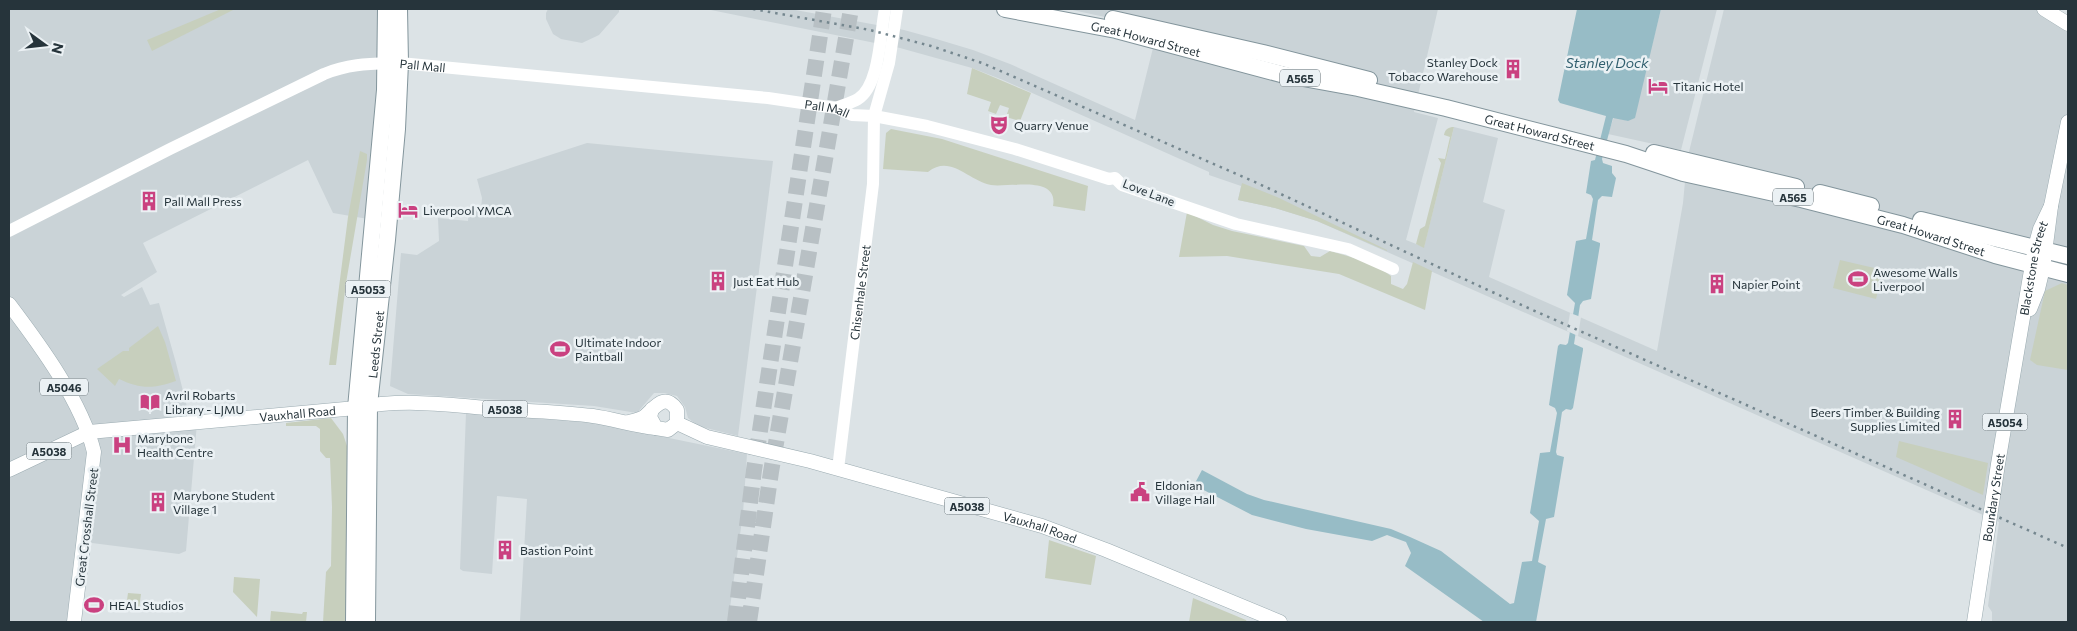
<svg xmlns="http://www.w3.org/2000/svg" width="2077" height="631" viewBox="0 0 2077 631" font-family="Commissioner,sans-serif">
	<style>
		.built { fill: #cad3d7 }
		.green { fill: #c7cfbd }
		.water { fill: #97bcc6 }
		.pier { fill: #dce3e6 }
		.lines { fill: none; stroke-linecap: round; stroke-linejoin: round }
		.highway-tunnel { stroke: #b8c0c4; stroke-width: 16; stroke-dasharray: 16 8; stroke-linecap: butt }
		.primary-casing { stroke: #9babb1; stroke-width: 15 }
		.highway-casing { stroke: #83959c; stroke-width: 18 }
		.secondary { stroke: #fff; stroke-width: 12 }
		.primary { stroke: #fff; stroke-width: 14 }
		.highway { stroke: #fff; stroke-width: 16 }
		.rail { stroke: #75878f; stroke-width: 2.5; stroke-dasharray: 2.5 5; stroke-linecap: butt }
		.labels { text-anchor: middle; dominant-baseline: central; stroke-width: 5; stroke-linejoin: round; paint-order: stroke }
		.shield { fill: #ebf1f4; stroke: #616d72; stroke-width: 1 }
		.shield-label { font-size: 11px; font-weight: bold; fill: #26343b }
		.street-label { font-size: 12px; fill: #26343b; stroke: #ebf1f4 }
		.poi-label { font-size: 12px; fill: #26343b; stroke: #ebf1f4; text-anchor: start }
		.water-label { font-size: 14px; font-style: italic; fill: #315f6e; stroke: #ebf1f4 }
	</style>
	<rect width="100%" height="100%" fill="#dce3e6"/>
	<path class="built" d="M9 9H386L374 220 333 213 308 160 143 243 157 272 121 295 124 297 142 287 150 305 159 303 176 363 191 423H197L186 551 179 554 84 542 74 622H9Z
		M548 9H619V12L599 35 582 43 561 39 553 34 546 19V13Z
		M706 9H790L904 30 933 38 973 50 1010 64 1135 120 1155 40 1160 29 1068 9H1438L1414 112 1438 118 1406 240 1424 247 1454 127 1498 138 1483 202 1505 210 1489 277 1657 351 1683 203 1687 160 1724 9H2044L2068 24V622H1992V612L1988 606 1999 522 1317 221 1275 208 1238 200 1241 186 1209 175V172L1003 80 972 68 900 48Z
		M1661 9H1717L1681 150 1608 134 1614 117 1628 121 1652 45Z
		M587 143 773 161 738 436 698 426 688 418 685 407 677 396 664 393H654L637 413 594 406 408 394 390 386 401 253 417 255 439 241 438 218 468 221 469 207 481 209 482 198 477 179Z
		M466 413 596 423 747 454 743 513 728 622H521L520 621 527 499 497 496 492 574 463 571 460 569Z"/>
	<path class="green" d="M221 9H235L152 51 147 40Z
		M972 68 1031 93 1020 121 1006 117 1009 108 1000 105 996 114 988 111 991 102 967 94Z
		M1452 127H1454L1424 248 1416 244 1420 229 1425 226 1441 163 1438 158 1445 159 1450 137 1444 135C1445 130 1447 128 1452 127Z
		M891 129 942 139 1088 186 1085 211 1053 206C1059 174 1007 188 991 185 968 181 951 154 928 172L883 169 886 133Z
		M360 151 367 154V160L346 283 336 365H329L348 217Z
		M1242 183 1277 197 1387 250V251L1317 221 1275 208 1238 200Z
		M1187 212 1213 225 1232 231 1304 246 1311 256 1320 257 1330 251C1351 257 1374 262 1391 276V284L1403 289 1407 284 1413 262 1432 271 1425 310 1339 274 1227 256 1179 257Z
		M1840 260 1883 270 1876 299 1833 288Z
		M2062 283 2068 285V370L2037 365 2030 360 2045 291Z
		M158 326 165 342 176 381C153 389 140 389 119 379L115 386 97 369 123 351H129V348Z
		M331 418 343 434 347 446 346 622H323L326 572 331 566 332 507 330 458H326L320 451V429L316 426H286V423Z
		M1899 441 1988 463 1983 495 1896 457Z
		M1049 540 1096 556 1091 585 1045 578Z
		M234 577 260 579 257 617 233 592Z
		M128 593 141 594 139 609 126 607Z
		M1193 598 1246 620 1247 622H1189Z
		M271 611 302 614 303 612H307L306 622H270Z"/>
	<path class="water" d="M1577 9H1661L1635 118 1628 121 1613 118 1602 159 1603 163 1612 166V173L1616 178 1612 197 1602 196 1598 200 1592 240 1600 243V245L1591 299 1583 301 1580 305 1574 344 1583 348V350L1573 408 1571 410 1566 409 1562 412 1556 452 1557 455 1564 457 1554 517 1546 519 1538 562 1546 566 1536 622H1484L1405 566 1411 553 1406 542 1387 535 1372 541 1306 529 1252 515 1194 485 1202 470 1247 494 1264 500 1391 529 1410 537 1441 551 1510 604 1514 603 1522 562 1532 561 1539 521 1530 513 1540 453 1550 452 1557 413 1555 408 1549 405 1558 346 1560 344 1566 345 1568 343 1575 303 1567 295 1576 241 1586 239 1593 199 1591 195 1586 193 1591 161 1595 160 1606 116 1560 103 1558 100Z"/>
	<path class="pier" d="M1570 313 1581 317 1578 336 1567 331Z"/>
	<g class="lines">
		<path class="highway-tunnel" d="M735 622 754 470 824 9
			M749 622 771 472 851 9"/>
		<defs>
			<g id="primary">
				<path d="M2044 9 2068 24"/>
				<path d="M9 304C40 345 82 402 94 452L74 622"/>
				<path d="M2030 309 2038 289 2043 268 2051 206 2068 122"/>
				<path d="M628 422C633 421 639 420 644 417 654 409 664 391 677 410V423L668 430 656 428 650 417 652 409"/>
				<path id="s3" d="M677 423 707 437 810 461 1042 526 1106 550 1280 622"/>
				<path id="s4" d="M9 470 89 432 356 408C402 398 451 405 497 409 529 411 561 412 593 416 614 419 635 426 656 428"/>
				<path id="s5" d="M1974 622 1998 464 2035 247 2040 229 2051 206"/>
			</g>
			<g id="highway">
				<path id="s6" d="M1005 9 1116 30 1281 74 1358 88 1446 108 1626 154 1683 173 1801 199 1903 225 1995 255 2068 274"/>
				<path d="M1113 19 1263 53 1369 80"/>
				<path d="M1654 153 1796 187"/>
				<path d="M1820 193 1871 206"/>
				<path d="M1921 220 2068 256"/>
				<path d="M354 622 356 408 385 90 386 9"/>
				<path id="s7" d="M367 622 369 405 387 240 397 129 400 63 399 9"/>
			</g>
		</defs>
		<use href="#primary" class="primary-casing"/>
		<use href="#highway" class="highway-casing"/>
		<g class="secondary">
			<path d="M836 108C843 105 851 103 858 99 880 85 880 33 885 9"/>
			<path id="s1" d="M9 231 170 149 324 74C351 63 372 64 400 63L768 98 836 108 852 115 874 116 927 126 1015 149 1109 179 1115 178 1122 185 1236 224 1348 249 1393 269"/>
			<path id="s2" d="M838 469 873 184 874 116 889 63 897 9"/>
		</g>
		<use href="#primary" class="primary"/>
		<use href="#highway" class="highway"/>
		<path class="rail" d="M753 9 870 30 931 46 982 63 1257 183 1490 291 2068 548"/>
	</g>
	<defs>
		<symbol id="building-bare" viewBox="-9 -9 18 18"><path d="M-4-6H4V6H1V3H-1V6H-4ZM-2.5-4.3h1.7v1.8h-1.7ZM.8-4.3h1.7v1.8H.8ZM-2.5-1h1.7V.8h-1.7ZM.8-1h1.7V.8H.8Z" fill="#ca4180" stroke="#ebf1f4" stroke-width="2.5" paint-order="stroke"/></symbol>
		<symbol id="hotel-bare" viewBox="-9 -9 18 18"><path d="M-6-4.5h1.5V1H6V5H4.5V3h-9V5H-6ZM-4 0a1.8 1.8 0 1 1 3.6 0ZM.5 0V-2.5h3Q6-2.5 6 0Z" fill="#ca4180" stroke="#ebf1f4" stroke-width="2.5" paint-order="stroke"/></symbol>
		<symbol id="theatre-bare" viewBox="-9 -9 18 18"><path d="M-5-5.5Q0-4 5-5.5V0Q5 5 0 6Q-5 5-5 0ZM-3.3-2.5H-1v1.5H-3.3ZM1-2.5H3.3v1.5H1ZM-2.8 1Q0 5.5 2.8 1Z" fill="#ca4180" stroke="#ebf1f4" stroke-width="2.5" paint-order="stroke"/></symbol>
		<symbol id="stadium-bare" viewBox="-9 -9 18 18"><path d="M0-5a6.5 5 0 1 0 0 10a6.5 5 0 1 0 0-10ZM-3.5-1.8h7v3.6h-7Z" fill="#ca4180" stroke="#ebf1f4" stroke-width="2.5" paint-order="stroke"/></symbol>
		<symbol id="library-bare" viewBox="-9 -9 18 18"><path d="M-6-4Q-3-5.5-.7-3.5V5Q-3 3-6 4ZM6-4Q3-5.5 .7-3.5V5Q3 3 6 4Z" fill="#ca4180" stroke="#ebf1f4" stroke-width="2.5" paint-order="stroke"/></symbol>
		<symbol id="hospital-bare" viewBox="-9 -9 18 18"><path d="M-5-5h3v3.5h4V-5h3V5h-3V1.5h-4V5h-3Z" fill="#ca4180" stroke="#ebf1f4" stroke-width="2.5" paint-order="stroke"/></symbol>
		<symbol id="civic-bare" viewBox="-9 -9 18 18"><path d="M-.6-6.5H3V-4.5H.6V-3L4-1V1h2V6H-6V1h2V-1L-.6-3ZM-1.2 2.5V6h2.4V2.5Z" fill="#ca4180" stroke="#ebf1f4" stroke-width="2.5" paint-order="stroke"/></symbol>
	</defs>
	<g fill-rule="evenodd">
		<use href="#building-bare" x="1499" y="55" width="28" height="28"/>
		<use href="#hotel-bare" x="1644" y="72" width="28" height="28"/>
		<use href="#theatre-bare" x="985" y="111" width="28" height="28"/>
		<use href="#building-bare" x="135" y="187" width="28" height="28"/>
		<use href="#hotel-bare" x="394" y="196" width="28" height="28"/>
		<use href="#stadium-bare" x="1844" y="265" width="28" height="28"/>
		<use href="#building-bare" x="704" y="267" width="28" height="28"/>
		<use href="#building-bare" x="1703" y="270" width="28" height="28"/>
		<use href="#stadium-bare" x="546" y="335" width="28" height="28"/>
		<use href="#library-bare" x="136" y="388" width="28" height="28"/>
		<use href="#building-bare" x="1941" y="405" width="28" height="28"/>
		<use href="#hospital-bare" x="108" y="431" width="28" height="28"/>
		<use href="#civic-bare" x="1126" y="478" width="28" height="28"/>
		<use href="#building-bare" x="144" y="488" width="28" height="28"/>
		<use href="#building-bare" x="491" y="536" width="28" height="28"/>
		<use href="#stadium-bare" x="80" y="591" width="28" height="28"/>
	</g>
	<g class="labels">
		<g class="shield">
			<rect x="1280" y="69.5" width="40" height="17" rx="4"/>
			<rect x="1773" y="188.5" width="40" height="17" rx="4"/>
			<rect x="345.5" y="280.5" width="45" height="17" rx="4"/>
			<rect x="40" y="378.5" width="48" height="17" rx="4"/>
			<rect x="482.5" y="400.5" width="45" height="17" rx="4"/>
			<rect x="1982.5" y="413.5" width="45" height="17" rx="4"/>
			<rect x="26.5" y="442.5" width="45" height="17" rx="4"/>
			<rect x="944.5" y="497.5" width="45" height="17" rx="4"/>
		</g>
		<g class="shield-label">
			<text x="1300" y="78">A565</text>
			<text x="1793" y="197">A565</text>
			<text x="368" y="289">A5053</text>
			<text x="64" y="387">A5046</text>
			<text x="505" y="409">A5038</text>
			<text x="2005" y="422">A5054</text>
			<text x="49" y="451">A5038</text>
			<text x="967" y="506">A5038</text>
		</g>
		<g class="street-label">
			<text stroke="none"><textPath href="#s6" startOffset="144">Great Howard Street</textPath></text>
			<text stroke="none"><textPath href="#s1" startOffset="452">Pall Mall</textPath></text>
			<text stroke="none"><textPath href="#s1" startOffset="859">Pall Mall</textPath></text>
			<text stroke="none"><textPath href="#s6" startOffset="549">Great Howard Street</textPath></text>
			<text transform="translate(1149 192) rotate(21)">Love Lane</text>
			<text stroke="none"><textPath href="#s6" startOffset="954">Great Howard Street</textPath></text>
			<text stroke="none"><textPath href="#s5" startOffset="359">Blackstone Street</textPath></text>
			<text stroke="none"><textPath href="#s2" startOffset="178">Chisenhale Street</textPath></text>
			<text stroke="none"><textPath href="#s7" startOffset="278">Leeds Street</textPath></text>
			<text stroke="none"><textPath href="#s4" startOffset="298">Vauxhall Road</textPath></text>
			<text stroke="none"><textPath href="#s5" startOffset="126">Boundary Street</textPath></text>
			<text transform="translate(86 527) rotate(-83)">Great Crosshall Street</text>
			<text stroke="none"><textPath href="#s3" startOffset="378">Vauxhall Road</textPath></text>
		</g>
		<g class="poi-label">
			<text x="1498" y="62" text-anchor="end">Stanley Dock<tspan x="1498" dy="14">Tobacco Warehouse</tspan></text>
			<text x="1673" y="86">Titanic Hotel</text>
			<text x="1014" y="125">Quarry Venue</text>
			<text x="164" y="201">Pall Mall Press</text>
			<text x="423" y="210">Liverpool YMCA</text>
			<text x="1873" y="272">Awesome Walls<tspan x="1873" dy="14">Liverpool</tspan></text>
			<text x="733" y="281">Just Eat Hub</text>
			<text x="1732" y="284">Napier Point</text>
			<text x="575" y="342">Ultimate Indoor<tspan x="575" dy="14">Paintball</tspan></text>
			<text x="165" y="395">Avril Robarts<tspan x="165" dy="14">Library - LJMU</tspan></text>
			<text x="1940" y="412" text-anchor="end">Beers Timber &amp; Building<tspan x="1940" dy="14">Supplies Limited</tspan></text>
			<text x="137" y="438">Marybone<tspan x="137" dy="14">Health Centre</tspan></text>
			<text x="1155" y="485">Eldonian<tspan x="1155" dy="14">Village Hall</tspan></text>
			<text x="173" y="495">Marybone Student<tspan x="173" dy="14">Village 1</tspan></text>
			<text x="520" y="550">Bastion Point</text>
			<text x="109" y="605">HEAL Studios</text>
		</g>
		<g class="water-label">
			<text x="1607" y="62">Stanley Dock</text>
		</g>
	</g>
	<rect width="2077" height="631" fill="none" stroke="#26343b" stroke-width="20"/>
	<g transform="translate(45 45) rotate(105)" stroke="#ebf1f4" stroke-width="4" paint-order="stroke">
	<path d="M0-4L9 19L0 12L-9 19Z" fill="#26343b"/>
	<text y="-8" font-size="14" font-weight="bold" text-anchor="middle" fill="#26343b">N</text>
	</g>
</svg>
